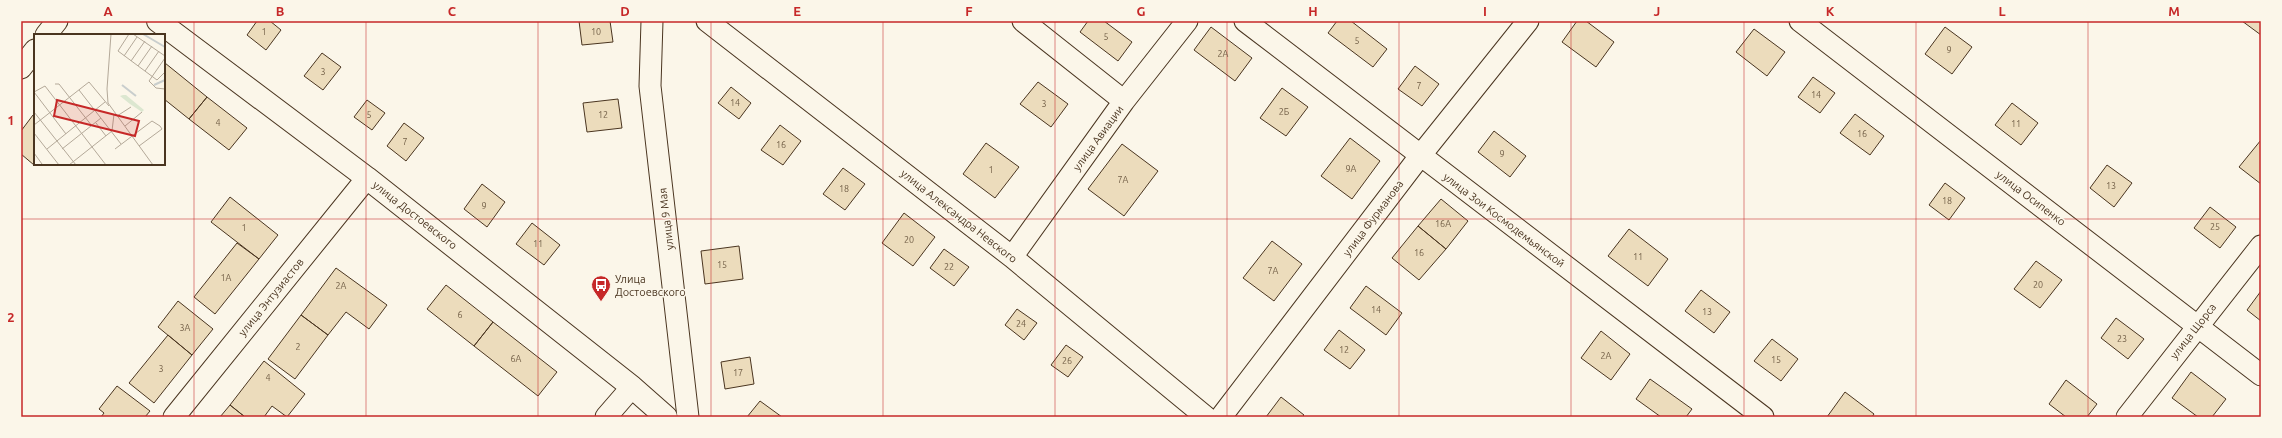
<svg xmlns="http://www.w3.org/2000/svg" width="2282" height="438" viewBox="0 0 2282 438" font-family="Ubuntu,sans-serif">
	<style>
		.building { fill: #ecdcbc; stroke: #4a3520 }
		.lines { fill: none; stroke-linecap: round; stroke-linejoin: round }
		.street-casing { stroke: #4a3520; stroke-width: 23 }
		.primary-casing { stroke: #4a3520; stroke-width: 24 }
		.street { stroke: #fbf6e9; stroke-width: 21 }
		.primary { stroke: #fbf6e9; stroke-width: 22 }
		.grid { fill: none; stroke: #c62828; stroke-width: 1; stroke-opacity: 0.55 }
		.labels { text-anchor: middle; dominant-baseline: central; stroke-width: 3; stroke-linejoin: round; paint-order: stroke }
		.number-label { font-size: 9px; fill: #725f47 }
		.street-label { font-size: 11px; fill: #4a3520; stroke: #fbf6e9 }
		.poi-label { font-size: 11px; fill: #4a3520; stroke: #fbf6e9; text-anchor: start }
		.inset-river { fill: none; stroke: #c9cecd; stroke-width: 2 }
		.inset-road { fill: none; stroke: #b4a999; stroke-width: 1 }
		.view { fill: #c62828; fill-opacity: 0.15; stroke: #c62828; stroke-width: 2 }
		.inset-edge { fill: none; stroke: #4a3520; stroke-width: 2 }
		.neatline { fill: none; stroke: #c62828; stroke-width: 1.5 }
		.grid-label { font-size: 13px; text-anchor: middle; font-weight: bold; fill: #c62828 }
	</style>
	<rect width="100%" height="100%" fill="#fbf6e9"/>
	<path class="building" d="M257 21H270L281 30 266 50 247 35Z
		M579 21H610L613 42 582 45Z
		M1088 21H1104L1132 42 1118 61 1080 32Z
		M1337 21H1351L1387 49 1373 67 1328 33Z
		M1577 21H1586L1614 42 1596 67 1562 42Z
		M2242 21H2261V35Z
		M1211 27 1252 58 1235 81 1194 50Z
		M1945 27 1972 47 1952 74 1925 54Z
		M1754 29 1785 52 1767 76 1736 52Z
		M322 53 341 67 323 90 304 76Z
		M165 63 207 97 189 119 164 99Z
		M1415 66 1439 84 1422 106 1398 89Z
		M1813 77 1835 93 1820 113 1798 97Z
		M1038 82 1068 104 1051 127 1020 104Z
		M731 87 751 103 739 119 718 103Z
		M1282 88 1308 107 1286 136 1260 118Z
		M207 97 247 128 229 150 189 119Z
		M618 99 622 128 587 132 583 103Z
		M367 100 385 113 372 130 354 117Z
		M2012 103 2038 123 2021 145 1995 125Z
		M1855 114 1884 136 1870 155 1840 133Z
		M33 115 35 117 34 165 21 154V131Z
		M404 123 424 138 406 161 387 146Z
		M780 125 801 141 783 165 761 150Z
		M1494 131 1526 156 1510 177 1478 152Z
		M1350 138 1380 161 1352 199 1321 176Z
		M2261 140V184L2239 167Z
		M986 143 1019 167 995 198 963 174Z
		M1122 144 1158 171 1124 216 1088 189Z
		M2107 165 2132 183 2114 207 2090 188Z
		M843 168 865 184 845 210 823 194Z
		M1945 183 1965 198 1949 220 1929 205Z
		M482 184 505 202 487 227 464 209Z
		M230 197 278 235 259 259 211 222Z
		M1441 199 1468 221 1446 249 1418 226Z
		M2210 207 2236 227 2220 248 2194 228Z
		M904 213 935 237 913 266 882 243Z
		M532 223 560 245 544 265 516 244Z
		M1418 226 1446 249 1419 280 1392 258Z
		M1629 229 1668 259 1648 286 1608 256Z
		M1272 241 1302 264 1274 301 1243 278Z
		M237 243 259 259 215 314 194 297Z
		M739 246 743 279 705 284 701 251Z
		M944 249 969 267 954 286 930 268Z
		M2036 261 2062 280 2040 308 2014 289Z
		M336 268 387 305 369 329 346 312 328 335 301 315Z
		M446 285 493 322 474 346 427 309Z
		M1366 286 1402 313 1386 335 1350 308Z
		M1701 290 1730 312 1714 333 1685 311Z
		M2261 291V321L2247 310Z
		M178 301 213 329 192 355 158 327Z
		M1017 309 1037 323 1024 340 1005 325Z
		M301 315 328 335 295 379 268 359Z
		M2116 318 2144 339 2128 359 2101 338Z
		M493 322 557 372 538 396 474 346Z
		M1339 330 1365 350 1350 369 1324 350Z
		M1601 331 1630 354 1611 380 1581 358Z
		M168 335 192 355 154 403 129 383Z
		M1772 339 1798 359 1781 381 1754 361Z
		M1066 345 1083 357 1068 377 1051 365Z
		M750 357 754 384 725 389 721 362Z
		M264 361 305 394 287 417 272 406 264 417H245L230 405Z
		M2191 372 2226 399 2212 417H2198L2172 398Z
		M1650 379 1692 409 1686 417H1661L1636 399Z
		M2066 380 2097 404 2087 417H2066L2049 404Z
		M117 386 150 411 145 417H101L104 413 99 409Z
		M1845 392 1874 414 1872 417H1827Z
		M1281 397 1304 415 1302 417H1266Z
		M760 401 782 417H747Z
		M230 405 245 417H220Z"/>
	<g class="lines">
		<defs>
			<path id="street" d="M652 21 650 86 688 417
				M707 21 1012 257 1206 417
				M1023 21 1124 101
				M1245 21 1763 417
				M1800 21 2261 375
				M46 35 57 21
				M21 68 35 50
				M1012 257 1124 101 1187 21
				M174 417 367 178
				M606 417 632 387
				M1221 417 1420 156 1528 21
				M2127 417 2261 246"/>
			<path id="primary" d="M158 21 367 178 632 387 666 417"/>
		</defs>
		<use href="#street" class="street-casing"/>
		<use href="#primary" class="primary-casing"/>
		<use href="#street" class="street"/>
		<use href="#primary" class="primary"/>
	</g>
	<path class="grid" d="M194 21V417M366 21V417M538 21V417M711 21V417M883 21V417M1055 21V417M1227 21V417M1399 21V417M1571 21V417M1744 21V417M1916 21V417M2088 21V417M21 219H2261"/>
	<defs>
		<symbol id="bus-pin" viewBox="-11 -11 22 30"><path d="M0 17L-7.5 6A9.5 9.5 0 1 1 7.5 6Z" fill="#c62828" stroke="#fbf6e9"/><path d="M-5-6H5V4H4V6H2V4H-2V6H-4V4H-5ZM-3.5-4V0h7V-4ZM-3.5 1.2v1.5H-2V1.2ZM2 1.2v1.5H3.5V1.2Z" fill="#fff"/></symbol>
	</defs>
	<g fill-rule="evenodd">
		<use href="#bus-pin" x="590" y="274" width="22" height="30"/>
	</g>
	<g class="labels">
		<g class="number-label">
			<text x="264" y="32">1</text>
			<text x="596" y="32">10</text>
			<text x="1106" y="37">5</text>
			<text x="1357" y="41">5</text>
			<text x="1949" y="50">9</text>
			<text x="1223" y="54">2А</text>
			<text x="323" y="72">3</text>
			<text x="1419" y="86">7</text>
			<text x="1816" y="95">14</text>
			<text x="735" y="103">14</text>
			<text x="1044" y="104">3</text>
			<text x="1284" y="112">2Б</text>
			<text x="369" y="115">5</text>
			<text x="603" y="115">12</text>
			<text x="218" y="123">4</text>
			<text x="2016" y="124">11</text>
			<text x="1862" y="134">16</text>
			<text x="405" y="142">7</text>
			<text x="781" y="145">16</text>
			<text x="1502" y="154">9</text>
			<text x="1351" y="169">9А</text>
			<text x="991" y="170">1</text>
			<text x="1123" y="180">7А</text>
			<text x="2111" y="186">13</text>
			<text x="844" y="189">18</text>
			<text x="1947" y="201">18</text>
			<text x="484" y="206">9</text>
			<text x="1443" y="224">16А</text>
			<text x="2215" y="227">25</text>
			<text x="244" y="228">1</text>
			<text x="909" y="240">20</text>
			<text x="538" y="244">11</text>
			<text x="1419" y="253">16</text>
			<text x="1638" y="257">11</text>
			<text x="722" y="265">15</text>
			<text x="949" y="267">22</text>
			<text x="1273" y="271">7А</text>
			<text x="226" y="278">1А</text>
			<text x="2038" y="285">20</text>
			<text x="341" y="286">2А</text>
			<text x="1376" y="310">14</text>
			<text x="1707" y="312">13</text>
			<text x="460" y="315">6</text>
			<text x="1021" y="324">24</text>
			<text x="185" y="328">3А</text>
			<text x="2122" y="339">23</text>
			<text x="298" y="347">2</text>
			<text x="1344" y="350">12</text>
			<text x="1606" y="356">2А</text>
			<text x="516" y="359">6А</text>
			<text x="1776" y="360">15</text>
			<text x="1067" y="361">26</text>
			<text x="161" y="369">3</text>
			<text x="738" y="373">17</text>
			<text x="268" y="378">4</text>
		</g>
		<g class="street-label">
			<text transform="translate(1098 138) rotate(-54)">улица Авиации</text>
			<text transform="translate(2031 198) rotate(37)">улица Осипенко</text>
			<text transform="translate(415 215) rotate(38)">улица Достоевского</text>
			<text transform="translate(959 216) rotate(38)">улица Александра Невского</text>
			<text transform="translate(1373 218) rotate(-53)">улица Фурманова</text>
			<text transform="translate(666 219) rotate(-97)">улица 9 Мая</text>
			<text transform="translate(1504 220) rotate(37)">улица Зои Космодемьянской</text>
			<text transform="translate(271 297) rotate(-51)">улица Энтузиастов</text>
			<text transform="translate(2193 331) rotate(-52)">улица Щорса</text>
		</g>
		<g class="poi-label">
			<text x="615" y="279">Улица<tspan x="615" dy="13">Достоевского</tspan></text>
		</g>
	</g>
	<g transform="translate(34 34)">
		<rect width="131" height="131" fill="#fbf6e9"/>
		<path d="M89 61H92L110 76 108 78 96 70 86 62Z" fill="#dce7d0"/>
		<path class="inset-river" d="M109 0 131 13M88 51 102 62M120 51 131 46"/>
		<path class="inset-road" d="M77 0 73 55 74 69 119 131M95 0 84 17 123 46 131 38M99 0 131 22M90 22 103 3M131 24 115 47 122 54 131 55M97 27 111 7M104 32 118 12M111 37 125 17M21 50H25L58 92M45 56 87 110M0 58 11 52 72 131M0 58 32 100M0 78 42 131M83 82 97 73M62 89 72 102M0 91 55 48 75 72M91 92 108 78M0 99 25 131M13 115 71 68M28 115 67 84M81 115 118 87 126 92 128 95 105 112M0 119 8 130M35 131 78 97 80 80"/>
		<path class="view" d="M23 66 105 87 101 102 20 82Z"/>
		<rect width="131" height="131" class="inset-edge"/>
	</g>
	<rect width="2282" height="438" fill="none" stroke="#fbf6e9" stroke-width="44"/>
	<rect x="22" y="22" width="2238" height="394" class="neatline"/>
	<g class="grid-label">
		<text x="108" y="16">A</text>
		<text x="280" y="16">B</text>
		<text x="452" y="16">C</text>
		<text x="625" y="16">D</text>
		<text x="797" y="16">E</text>
		<text x="969" y="16">F</text>
		<text x="1141" y="16">G</text>
		<text x="1313" y="16">H</text>
		<text x="1485" y="16">I</text>
		<text x="1657" y="16">J</text>
		<text x="1830" y="16">K</text>
		<text x="2002" y="16">L</text>
		<text x="2174" y="16">M</text>
		<text x="11" y="125">1</text>
		<text x="11" y="322">2</text>
	</g>
</svg>
